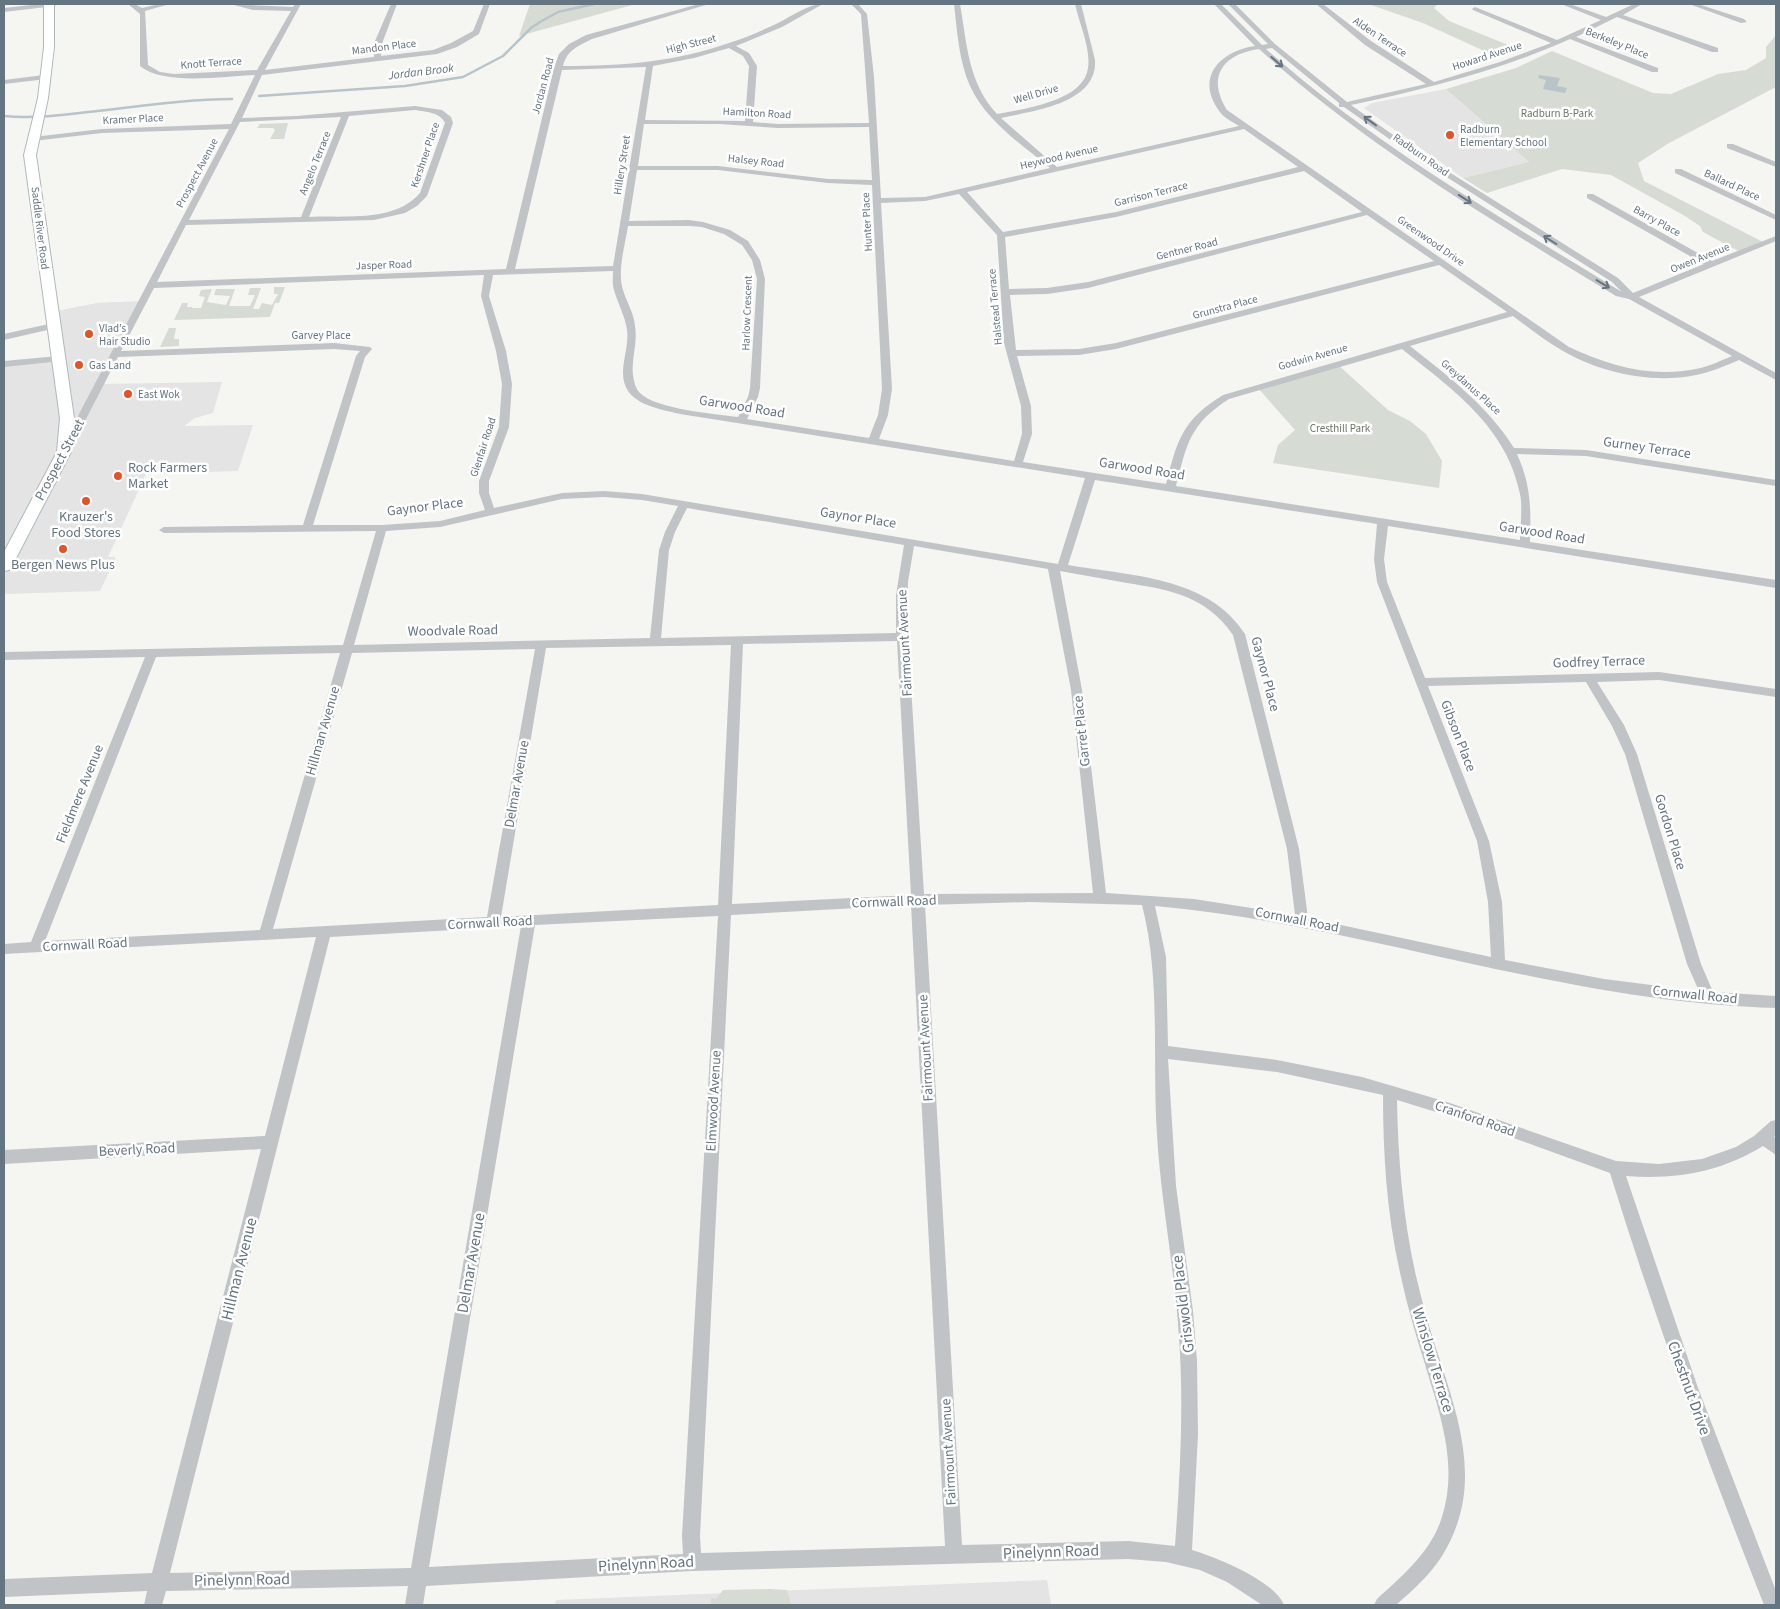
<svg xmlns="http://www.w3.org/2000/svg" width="1780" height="1609" viewBox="0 0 1780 1609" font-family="'Source Sans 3',sans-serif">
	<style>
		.built { fill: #e3e4e3 }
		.green { fill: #d6dcd3 }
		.water { fill: #b8c4c8 }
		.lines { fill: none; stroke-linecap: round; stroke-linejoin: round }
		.stream { stroke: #b8c4c8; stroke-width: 2.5 }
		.secondary-casing { stroke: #b3b8bc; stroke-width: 2 }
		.street { fill: #c0c4c7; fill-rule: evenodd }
		.secondary { fill: #fff; fill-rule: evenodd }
		.oneway { stroke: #657582 }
		.poi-dot { fill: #dc552b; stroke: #fff; stroke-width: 2 }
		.labels { text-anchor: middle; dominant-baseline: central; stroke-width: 5; stroke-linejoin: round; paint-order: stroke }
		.far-street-label { font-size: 11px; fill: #657582; stroke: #fff }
		.far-park-label { font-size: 11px; fill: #687964; stroke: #fff }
		.far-poi-label { font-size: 11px; fill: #657582; stroke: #fff; text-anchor: start }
		.far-water-label { font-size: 12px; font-style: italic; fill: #61777f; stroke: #fff }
		.street-label { font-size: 14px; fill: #657582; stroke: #fff }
		.poi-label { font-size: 14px; fill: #657582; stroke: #fff }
		.near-street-label { font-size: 16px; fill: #657582; stroke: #fff }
	</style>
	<rect width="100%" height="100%" fill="#f5f5f2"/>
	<path class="built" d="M1446 89 1529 162 1463 178 1364 108 1372 103Z
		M143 301 101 384 222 382 213 413 195 418 184 426 253 425 238 471 146 474 108 557H115V560L100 591 4 594V364L58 359 51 312 97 303Z
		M1047 1580 1051 1605H555L556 1600Z"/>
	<path class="green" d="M530 4H636L519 36Z
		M1368 4H1438L1434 8 1449 21 1518 49 1501 55H1493L1423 23Z
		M1776 35V87L1669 143 1638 163 1644 181 1765 243 1742 253 1703 232 1700 226 1685 216 1611 175 1562 169 1487 193 1463 178 1529 162 1446 89 1516 68 1552 51 1653 93 1671 94 1718 74 1746 70 1766 58V47Z
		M288 123 284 139H270L275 130 273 128H257L260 124Z
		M274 287H285L279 303H275L270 317 174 320 182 303H188L187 307H192V308H201L205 297 199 296 201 290 212 289 207 302 226 305 230 296 214 295 216 289H235L229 306H250L255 295H248L250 288H261L253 309H259L262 303 272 305 278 294H274Z
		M169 328H176L174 339H179V346L160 347Z
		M1337 364 1388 410 1410 421 1426 434 1442 461 1439 488 1273 463 1278 445 1295 430 1257 387Z
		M769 1589 787 1590 791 1605H711V1598L716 1599 723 1590Z"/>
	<path class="water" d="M1539 75 1560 78 1557 86 1567 88 1565 93 1543 89 1546 80 1538 78Z"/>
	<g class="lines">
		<path class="stream" d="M259 96 405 86 463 77 503 56 531 28 540 22 558 12 594 4
			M4 116C32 119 60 115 88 112 136 107 184 99 232 99"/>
		<defs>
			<path id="secondary" d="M44 4H54V47L48 98 36 155 74 418 71 452 12 566 9 570 4 571V552L57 452 60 418 24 155 38 98 44 47Z"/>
		</defs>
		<use href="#secondary" class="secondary-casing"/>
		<path class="street" d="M40 4H58L55 6 4 12V8Z
			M128 4H135L142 8 159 4H170L145 11 148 65 160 72 174 74 257 70 291 11 253 10 230 4 293 7 295 4H301L265 70 374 57 375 41 391 4H397L383 41 381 56 433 50 451 43 473 31 484 4H490L479 34 457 47 437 54 262 75 242 118 296 116 415 106 442 110 451 117 453 123 427 196 417 206 405 213 374 220 186 225 157 282 506 269 554 68 559 54 569 44 586 35 699 4H709L592 39C578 46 567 50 563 66 624 66 675 62 732 42 748 37 763 30 778 23 792 16 808 4 823 4L782 27 736 46 749 53 757 66 753 122 778 124 869 123 861 14 851 4H858L867 14 874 77 881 198 925 197 1050 168C1021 144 986 121 970 86 959 61 957 31 954 4H960C967 44 968 83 997 114 1024 109 1084 101 1088 68 1091 48 1079 23 1075 4H1081L1095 60C1098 104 1032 111 1001 118L1057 167 1239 126C1233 122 1224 118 1220 112 1194 78 1220 51 1255 46L1214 4H1221L1262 45 1268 44 1228 4H1235L1275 44 1347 102 1426 84 1365 45 1316 4H1323L1371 41 1434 82 1500 62 1551 43 1473 10 1472 9 1475 7 1557 40 1601 20 1561 4H1570L1606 17 1634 4H1642L1623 15 1718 48V52H1712L1617 17 1576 37 1658 68V72H1652L1570 39C1501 70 1426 89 1351 105L1417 152 1618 278 1633 293 1704 264 1587 198V194H1593L1712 261 1776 236V241L1639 297 1776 373V380L1739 360C1725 366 1711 372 1696 375 1652 384 1601 373 1563 351 1545 341 1529 328 1513 316L1410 346C1449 377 1488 406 1514 448L1586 450 1776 480V486L1586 456 1517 454C1531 485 1531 508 1530 542L1776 580V588L1388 526 1384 559 1387 582 1425 678 1659 672 1776 689V697L1659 680 1597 682 1624 725 1637 754 1701 964 1713 992 1776 996V1008C1565 1003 1365 925 1155 906L1166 957 1168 1046 1277 1060 1362 1077 1447 1102 1616 1161 1659 1164 1702 1159 1736 1147 1754 1136 1771 1121 1776 1120V1135L1774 1137 1776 1139V1155L1763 1146C1721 1172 1675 1180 1626 1176L1698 1388 1776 1591V1605H1764C1708 1463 1655 1319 1610 1173L1475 1124 1397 1100C1398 1159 1403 1218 1416 1276 1423 1305 1431 1335 1441 1363 1462 1429 1482 1491 1442 1556 1430 1575 1413 1590 1396 1605H1374L1377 1599C1403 1575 1431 1552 1442 1517 1459 1463 1439 1412 1424 1361 1415 1333 1407 1305 1401 1277 1387 1217 1383 1156 1383 1095L1277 1072 1168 1059 1176 1186 1193 1311 1197 1361 1198 1434 1192 1550C1216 1557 1275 1581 1284 1605H1262L1227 1582 1200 1570 1166 1562 1128 1559 692 1571 426 1586 423 1605H405L408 1586 166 1591 162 1605H144L147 1591 4 1597V1579L152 1573 261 1149 4 1164V1150L265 1136 316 937 4 954V944L31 942 145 657 4 660V652L343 645 376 531 164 533 159 530 164 527 303 525 356 356 360 351 334 349 118 357 69 452 64 455 59 452 229 129 102 133 33 141 29 139 33 137 102 129 231 124 255 75C225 76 163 86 140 66V14ZM729 48 743 56 749 66 745 121 645 120 653 66 694 58ZM1272 48 1339 103V107H1344L1412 155 1612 282 1622 292C1501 218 1372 143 1266 49ZM1259 49C1366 146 1493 221 1616 296L1629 299 1732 356C1720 361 1708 367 1696 369 1652 378 1609 366 1569 347L1227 110C1206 77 1223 54 1259 49ZM646 67 613 266 515 269 562 70ZM415 110C426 112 440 112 445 123L420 193C394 223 345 215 309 217L349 116ZM341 117 301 217 189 220 240 122ZM644 124H719L778 128 869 127 872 180 828 179 718 166H638ZM1244 129 1298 167 1116 212 1003 232 967 192ZM637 170H718L828 183 872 185 882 389 878 415 869 438 747 419 758 397 760 388 765 279 760 260 748 241 730 230 703 222 689 220 629 221ZM1304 171 1362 212 1088 282 1047 288 1009 289 1005 237 1116 217ZM959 194 997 235 1004 343 1021 406 1022 434 1014 461 879 439 888 415 892 389 881 203 925 201ZM1367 215 1434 261 1116 343 1079 349 1016 350 1010 295 1047 294 1088 288ZM628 226H689L702 227 724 234 742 245 752 260 757 279 750 388 748 397 738 417C715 414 655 409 640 393 635 388 634 381 633 375 631 359 638 343 635 326 634 313 627 303 623 290 617 271 625 246 628 226ZM1439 265 1507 312 1223 395C1182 420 1177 441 1166 484L1023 462 1032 434 1031 406 1017 356 1079 355 1116 349ZM613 271C613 277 612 284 614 290 618 304 625 316 627 330 629 344 623 359 623 373 623 404 656 408 680 414L1085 478 1058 564 642 494 604 491 562 493 494 508 489 493V481L509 427 512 384 506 351 489 296 493 275ZM484 275 481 296 496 351 502 384 499 427 479 481V493L485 510 440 521 382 525H313L365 357 372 349 370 347 334 343 121 351 154 288ZM1402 349C1452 389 1507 427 1520 494 1523 509 1520 525 1520 540L1176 486C1187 443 1190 424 1229 399ZM1095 480 1377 524 1374 559 1377 582 1477 841 1488 902 1491 957 1308 918 1299 849 1245 634C1208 576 1130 576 1068 565ZM604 497 642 500 678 506 665 532 659 550 650 638 354 645 386 531 440 527 562 499ZM687 508 904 545 896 595V633L661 638 669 550 675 532ZM914 546 1048 569 1071 690 1093 893 924 894 907 622 908 582ZM1060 571C1082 575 1105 579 1127 583 1171 590 1206 596 1233 635L1287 849 1295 915 1194 899 1106 893 1082 690ZM897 641 911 895 732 904 743 644ZM731 645 718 905 501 917 546 648ZM535 649 487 917 273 929 352 653ZM340 653 260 930 45 941 156 657ZM1586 682 1612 726 1625 754 1687 964 1699 991 1604 979 1505 960 1502 902 1489 841 1428 686ZM1029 902 1142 905C1161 979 1152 1058 1157 1135 1161 1203 1175 1270 1179 1338 1184 1407 1180 1476 1175 1546L1128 1541 962 1545 925 905ZM911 905 945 1546 701 1553 700 1536 731 915ZM718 916 682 1536 683 1554 429 1567 535 925ZM521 926 411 1568 170 1573 330 937Z
			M1689 4H1698L1744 19 1747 22 1741 23Z
			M44 75H47V79L4 84V80Z
			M1727 144H1733L1776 162V167L1727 148Z
			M1675 169H1681L1776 215V220L1675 173Z
			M53 323 56 324V328L4 340V334Z
			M58 356 63 359 61 361 4 367V361Z"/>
		<use href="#secondary" class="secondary"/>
	</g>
	<defs><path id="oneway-shaft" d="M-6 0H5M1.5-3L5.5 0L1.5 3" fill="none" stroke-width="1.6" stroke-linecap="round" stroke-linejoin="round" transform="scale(1.25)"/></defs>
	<g class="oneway">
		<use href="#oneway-shaft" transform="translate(1277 62) rotate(41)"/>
		<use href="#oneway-shaft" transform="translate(1370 121) rotate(-144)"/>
		<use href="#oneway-shaft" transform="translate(1465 199) rotate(33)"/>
		<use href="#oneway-shaft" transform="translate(1550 240) rotate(-148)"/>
		<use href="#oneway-shaft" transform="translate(1603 284) rotate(31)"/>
	</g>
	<g class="poi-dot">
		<circle cx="1450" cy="135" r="5"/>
		<circle cx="89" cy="334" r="5"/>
		<circle cx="79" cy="365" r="5"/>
		<circle cx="128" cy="394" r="5"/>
		<circle cx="118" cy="476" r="5"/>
		<circle cx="86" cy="501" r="5"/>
		<circle cx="63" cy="549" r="5"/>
	</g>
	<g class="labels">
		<g class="far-street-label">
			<text transform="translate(1380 37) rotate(34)">Alden Terrace</text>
			<text transform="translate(1617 43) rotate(22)">Berkeley Place</text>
			<text transform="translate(691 44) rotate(-14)">High Street</text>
			<text transform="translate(384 47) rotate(-7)">Mandon Place</text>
			<text transform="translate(1487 56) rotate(-18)">Howard Avenue</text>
			<text transform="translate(211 63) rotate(-4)">Knott Terrace</text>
			<text transform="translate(543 86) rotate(-75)">Jordan Road</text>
			<text transform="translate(1036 94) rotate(-16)">Well Drive</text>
			<text transform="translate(757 113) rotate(3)">Hamilton Road</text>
			<text transform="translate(133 119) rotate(-3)">Kramer Place</text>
			<text transform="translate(425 155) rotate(-71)">Kershner Place</text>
			<text transform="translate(1421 155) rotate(35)">Radburn Road</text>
			<text transform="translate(1059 157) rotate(-13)">Heywood Avenue</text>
			<text transform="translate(756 161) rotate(6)">Halsey Road</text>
			<text transform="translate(315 163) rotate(-68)">Angelo Terrace</text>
			<text transform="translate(622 165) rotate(-81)">Hillery Street</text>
			<text transform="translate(197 173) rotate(-62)">Prospect Avenue</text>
			<text transform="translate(1732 185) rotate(25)">Ballard Place</text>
			<text transform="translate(1151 194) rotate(-14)">Garrison Terrace</text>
			<text transform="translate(1657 221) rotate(29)">Barry Place</text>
			<text transform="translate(867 222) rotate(-93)">Hunter Place</text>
			<text transform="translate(40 228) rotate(83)">Saddle River Road</text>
			<text transform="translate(1431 241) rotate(35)">Greenwood Drive</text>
			<text transform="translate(1187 249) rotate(-14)">Gentner Road</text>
			<text transform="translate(1700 258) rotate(-22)">Owen Avenue</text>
			<text transform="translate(384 265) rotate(-2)">Jasper Road</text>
			<text transform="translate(995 307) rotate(-95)">Halstead Terrace</text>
			<text transform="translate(1225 307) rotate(-15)">Grunstra Place</text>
			<text transform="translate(747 313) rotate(-88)">Harlow Crescent</text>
			<text x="321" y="335">Garvey Place</text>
			<text transform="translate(1313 357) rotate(-16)">Godwin Avenue</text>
			<text transform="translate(1471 387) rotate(42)">Greydanus Place</text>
			<text transform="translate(483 447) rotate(-72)">Glenfair Road</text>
		</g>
		<g class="far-park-label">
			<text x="1557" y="113">Radburn B-Park</text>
			<text x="1340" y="428">Cresthill Park</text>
		</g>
		<g class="far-poi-label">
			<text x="1460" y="129">Radburn<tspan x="1460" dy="13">Elementary School</tspan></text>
			<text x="99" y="328">Vlad’s<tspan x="99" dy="13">Hair Studio</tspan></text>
			<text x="89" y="365">Gas Land</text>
			<text x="138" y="394">East Wok</text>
		</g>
		<g class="far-water-label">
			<text transform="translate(421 72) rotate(-7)">Jordan Brook</text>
		</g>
		<g class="street-label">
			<text transform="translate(742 407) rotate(9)">Garwood Road</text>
			<text transform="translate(1647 448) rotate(8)">Gurney Terrace</text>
			<text transform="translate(60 460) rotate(-62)">Prospect Street</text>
			<text transform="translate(1142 469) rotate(9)">Garwood Road</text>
			<text transform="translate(425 507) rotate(-7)">Gaynor Place</text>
			<text transform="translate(858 518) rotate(9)">Gaynor Place</text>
			<text transform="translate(1542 533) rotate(9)">Garwood Road</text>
			<text transform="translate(453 631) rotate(-1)">Woodvale Road</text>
			<text transform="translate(905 643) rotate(-93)">Fairmount Avenue</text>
			<text transform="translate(1599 662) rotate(-2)">Godfrey Terrace</text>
			<text transform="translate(1265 674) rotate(75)">Gaynor Place</text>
			<text transform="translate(323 731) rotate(-74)">Hillman Avenue</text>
			<text transform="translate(1082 731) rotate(-96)">Garret Place</text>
			<text transform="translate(1458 736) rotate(69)">Gibson Place</text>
			<text transform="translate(517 784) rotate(-80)">Delmar Avenue</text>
			<text transform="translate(80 794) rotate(-68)">Fieldmere Avenue</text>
			<text transform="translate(1670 832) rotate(73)">Gordon Place</text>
			<text transform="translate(894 902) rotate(-2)">Cornwall Road</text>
			<text transform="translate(1297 920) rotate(11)">Cornwall Road</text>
			<text transform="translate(490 923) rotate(-3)">Cornwall Road</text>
			<text transform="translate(85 945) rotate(-3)">Cornwall Road</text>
			<text transform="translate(1695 995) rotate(6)">Cornwall Road</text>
			<text transform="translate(926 1048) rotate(-93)">Fairmount Avenue</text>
			<text transform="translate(714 1101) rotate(-87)">Elmwood Avenue</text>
			<text transform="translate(1475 1119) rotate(19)">Cranford Road</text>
			<text transform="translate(137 1150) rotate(-3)">Beverly Road</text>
			<text transform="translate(949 1452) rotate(-93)">Fairmount Avenue</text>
		</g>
		<g class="poi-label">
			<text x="128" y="468" text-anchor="start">Rock Farmers<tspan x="128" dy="16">Market</tspan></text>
			<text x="86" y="517">Krauzer's<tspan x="86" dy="16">Food Stores</tspan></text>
			<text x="63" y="565">Bergen News Plus</text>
		</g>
		<g class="near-street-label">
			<text transform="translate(471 1263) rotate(-80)">Delmar Avenue</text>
			<text transform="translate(239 1269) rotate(-76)">Hillman Avenue</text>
			<text transform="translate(1183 1304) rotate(-97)">Griswold Place</text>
			<text transform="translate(1433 1360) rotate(73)">Winslow Terrace</text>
			<text transform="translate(1689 1388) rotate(70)">Chestnut Drive</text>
			<text transform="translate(1051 1552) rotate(-2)">Pinelynn Road</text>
			<text transform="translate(646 1564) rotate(-3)">Pinelynn Road</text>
			<text transform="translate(242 1580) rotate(-1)">Pinelynn Road</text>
		</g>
	</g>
	<rect width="1780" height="1609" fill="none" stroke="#657582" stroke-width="10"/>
</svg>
